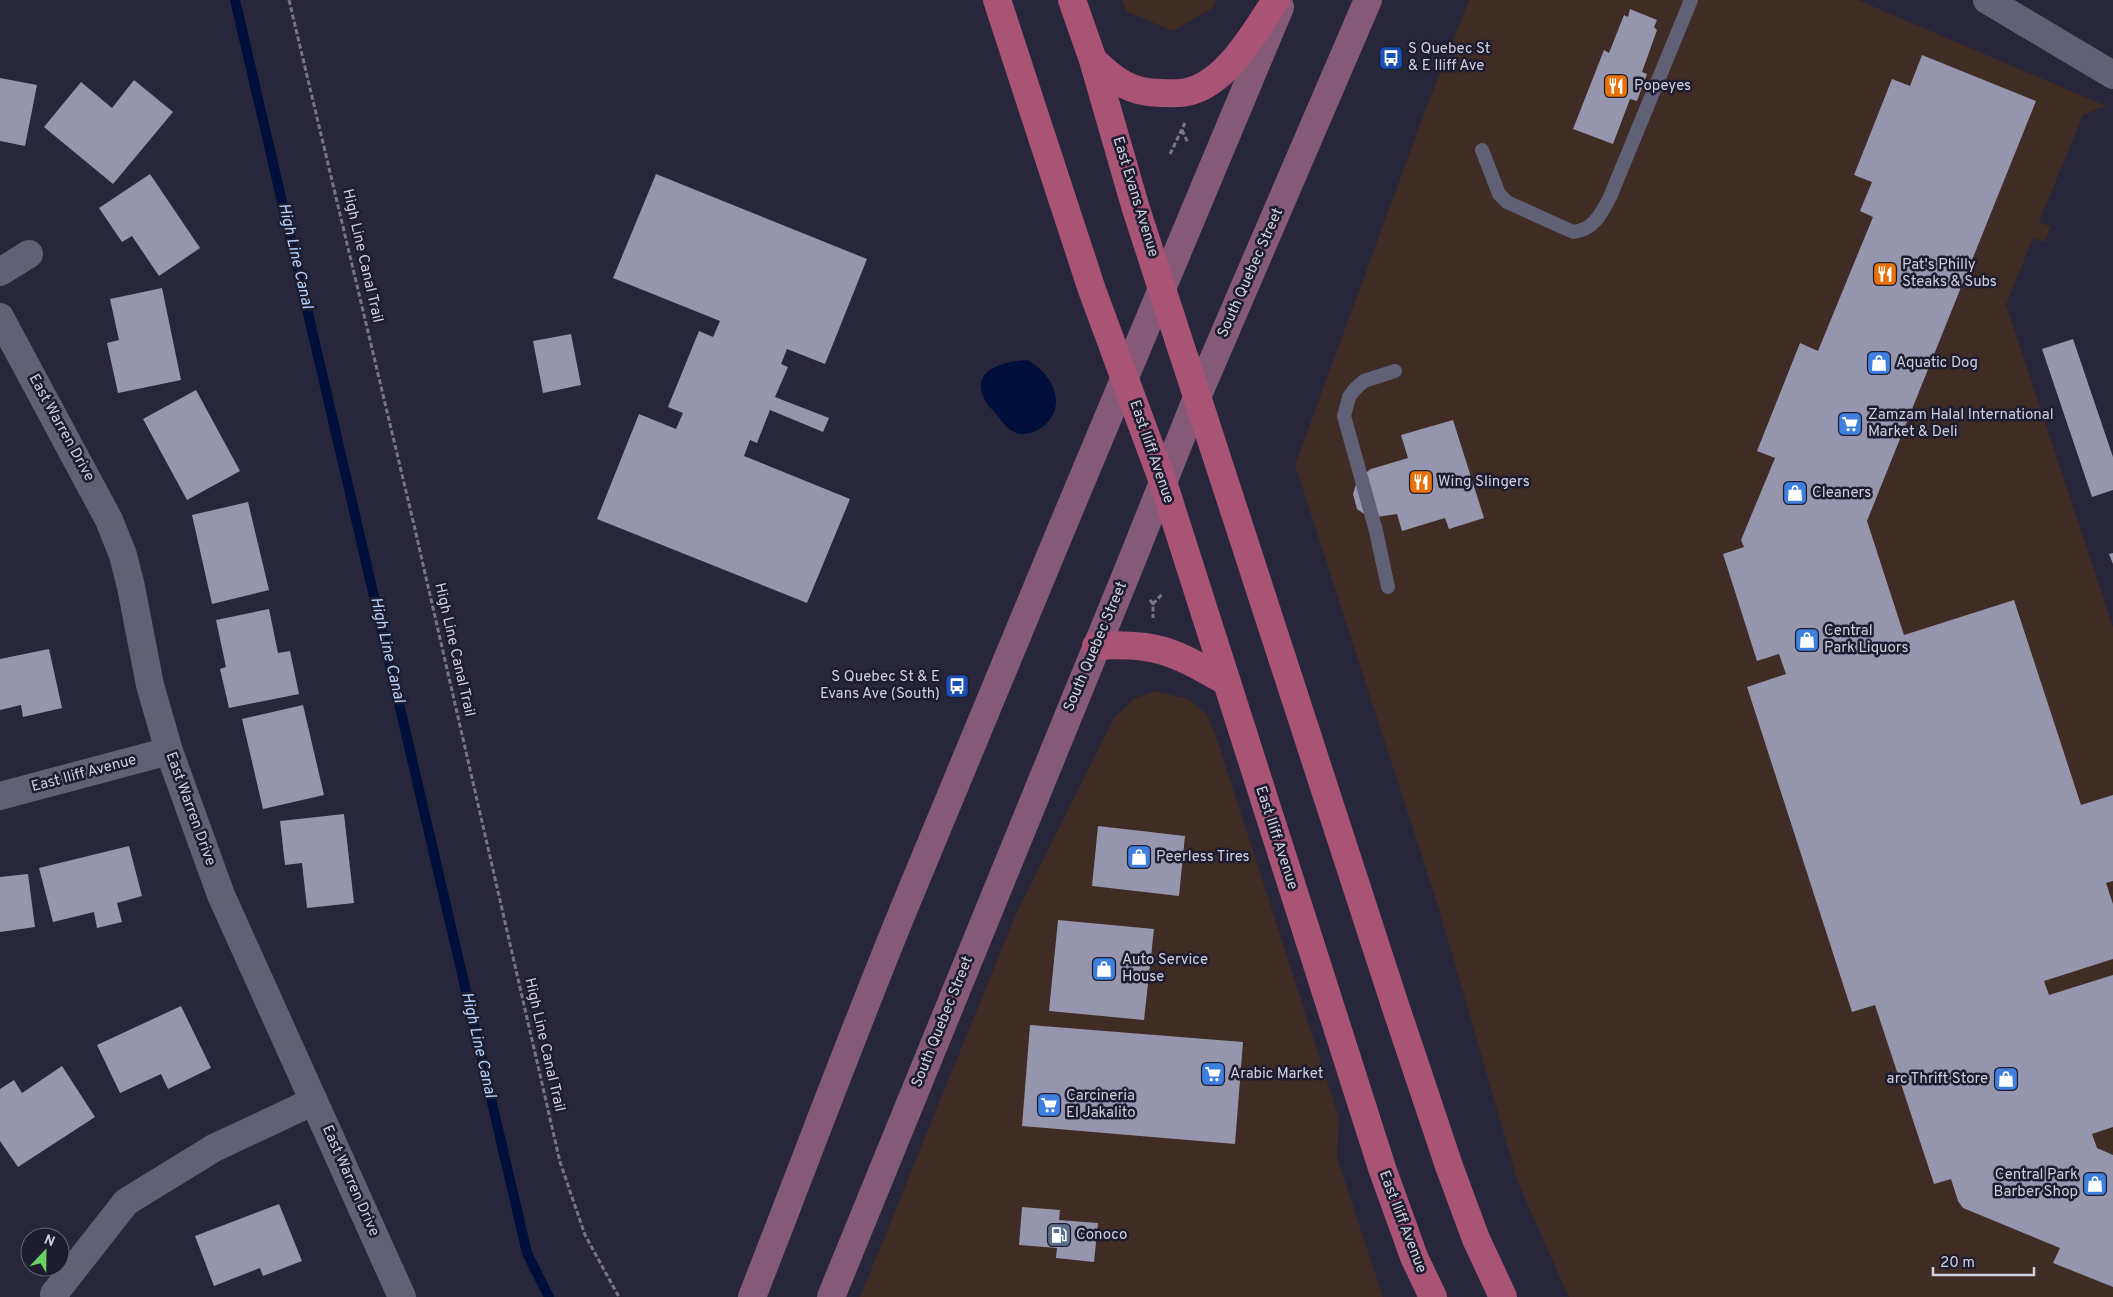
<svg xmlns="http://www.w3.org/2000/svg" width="2113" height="1297" viewBox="0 0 2113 1297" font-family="Overpass,sans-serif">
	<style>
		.commercial { fill: #3e2c25 }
		.water { fill: #000f3a }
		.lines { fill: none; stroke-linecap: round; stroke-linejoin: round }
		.stream { stroke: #000f3a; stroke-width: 10 }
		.building { fill: #9695ae }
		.path { stroke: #777687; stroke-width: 3; stroke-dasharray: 5 2.5; stroke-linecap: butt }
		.lane { stroke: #606077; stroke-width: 14 }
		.street { stroke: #606077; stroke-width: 28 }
		.secondary { stroke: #855a76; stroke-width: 28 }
		.primary { stroke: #a95474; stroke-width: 28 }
		.labels { text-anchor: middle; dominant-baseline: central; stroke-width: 5; stroke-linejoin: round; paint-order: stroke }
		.poi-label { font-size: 15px; fill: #d0d0dd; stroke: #1e1d30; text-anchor: start }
		.street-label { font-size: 15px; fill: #d0d0dd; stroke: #1e1d30 }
		.water-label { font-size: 16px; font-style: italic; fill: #b3d1fe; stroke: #1e1d30 }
	</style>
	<rect width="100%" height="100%" fill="#28263b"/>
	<path class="commercial" d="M1122 0H1216L1213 8 1173 31 1126 11Z
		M1469 0H1858L2106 106 2083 115 2039 222 2051 227 2045 242 2033 238 2006 305 2113 627V1297H1569L1566 1291 1518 1182 1439 909 1295 465 1428 103Z
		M1154 691 1189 699 1207 715 1215 733 1339 1118 1337 1157 1383 1297H860L1016 914 1114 718 1134 699Z"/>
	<path class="water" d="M1027 360C1049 371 1068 401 1047 423 1041 430 1029 435 1020 434 1009 432 1003 423 997 415 992 409 985 403 983 396 972 368 1007 361 1027 360Z"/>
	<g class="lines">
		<path class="stream" d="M235 0 527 1253 549 1297"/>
	</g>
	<path class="building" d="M1630 9 1657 20 1654 27 1657 30 1642 72 1647 74 1637 101 1630 99 1613 144 1573 129 1604 50 1609 53 1624 15 1628 17Z
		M1922 55 2036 101 1867 521 1904 635 2014 600 2081 805 2113 795V881L2106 883 2113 904V959L2044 981 2049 995 2113 975V1127L2092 1134 2097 1148 2113 1155V1287L2053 1263 2060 1248 1963 1208 1958 1201 1951 1179 1934 1184 1875 1005 1852 1012 1747 687 1786 674 1779 654 1757 661 1723 554 1744 547 1741 540 1775 458 1757 451 1800 343 1818 351 1873 217 1860 211 1872 182 1854 175 1892 79 1910 86Z
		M0 78 37 85 25 146 0 141Z
		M134 80 173 112 113 184 44 127 81 82 112 108Z
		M150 174 200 248 159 276 132 236 122 242 99 208Z
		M656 174 867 259 825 364 787 349 781 364 788 367 775 397 829 418 823 432 770 410 757 443 750 440 744 456 850 499 807 603 597 519 639 414 676 429 683 413 668 407 699 331 713 337 720 321 613 278Z
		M162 288 181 380 118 393 107 343 119 340 110 299Z
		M571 334 581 385 543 393 533 341Z
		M2073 339 2113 457V490L2092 497 2042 349Z
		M196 390 240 471 187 500 143 419Z
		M1453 420 1484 518 1449 529 1445 518 1402 531 1397 514 1370 518 1357 509 1353 494 1358 478 1371 469 1408 458 1401 435Z
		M248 502 269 590 212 604 192 515Z
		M2113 553V564L2109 554Z
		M269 609 278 653 290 651 299 694 229 708 220 669 226 667 216 620Z
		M49 649 62 708 23 717 21 705 0 710V659Z
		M303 705 324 795 263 809 242 719Z
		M344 814 354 903 307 908 302 863 285 865 280 821Z
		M1098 826 1185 836 1179 896 1092 886Z
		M129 846 142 896 117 903 122 922 97 928 94 912 53 922 39 868Z
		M28 874 35 927 0 932V877Z
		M1058 920 1154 929 1144 1020 1049 1011Z
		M181 1006 211 1068 168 1089 161 1074 120 1093 97 1045Z
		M1030 1025 1243 1042 1235 1144 1022 1126Z
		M62 1066 95 1117 18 1167 0 1141V1089L14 1080 22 1093Z
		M279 1204 302 1261 263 1276 260 1268 214 1286 195 1236Z
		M1022 1207 1060 1210 1059 1220 1098 1223 1094 1262 1056 1258 1057 1248 1019 1245Z"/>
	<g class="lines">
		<path class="path" d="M289 0 414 525 560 1162 585 1235 619 1297
			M1182 130 1188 143
			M1170 154 1185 123
			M1150 600 1153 604V618
			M1153 604 1162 594"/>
		<path class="lane" d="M1482 150 1499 194 1507 202 1573 232C1594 230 1601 214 1610 197L1691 0
			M1388 587 1376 531 1344 416 1349 397 1355 389 1364 381 1395 371"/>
		<path class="street" d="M1987 0 2113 75
			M0 272 29 254
			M0 317 109 520 123 555 131 587 150 685 169 751 221 895 402 1297
			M0 796 169 751
			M54 1294 126 1202 214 1148 314 1101"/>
		<path class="secondary" d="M752 1297C803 1167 852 1035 905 906 1029 606 1154 306 1280 7
			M831 1297 1128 570 1198 395 1368 0"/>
		<path class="primary" d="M997 0 1092 290 1163 482 1382 1168 1414 1257 1433 1297
			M1072 0 1093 60 1136 209 1395 1005 1449 1166 1476 1239 1503 1297
			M1093 60C1113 80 1131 93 1160 93 1169 93 1179 94 1187 92 1226 84 1256 31 1276 0
			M1096 646C1157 642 1174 652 1225 681"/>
	</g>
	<defs>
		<symbol id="bus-square" viewBox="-11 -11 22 22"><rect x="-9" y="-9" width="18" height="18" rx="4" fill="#1a4fb4" stroke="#1e1d30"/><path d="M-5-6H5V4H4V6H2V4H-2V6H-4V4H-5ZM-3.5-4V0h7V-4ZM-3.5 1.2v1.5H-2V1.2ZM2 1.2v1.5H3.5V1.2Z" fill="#fff"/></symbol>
		<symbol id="restaurant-square" viewBox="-11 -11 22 22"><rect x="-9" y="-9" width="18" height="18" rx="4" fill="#e8710a" stroke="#1e1d30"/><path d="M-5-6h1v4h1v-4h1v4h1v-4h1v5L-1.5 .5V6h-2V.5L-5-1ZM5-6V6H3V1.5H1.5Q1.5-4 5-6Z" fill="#fff"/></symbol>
		<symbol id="shop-square" viewBox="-11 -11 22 22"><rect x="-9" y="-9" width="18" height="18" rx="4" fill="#3f7fe0" stroke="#1e1d30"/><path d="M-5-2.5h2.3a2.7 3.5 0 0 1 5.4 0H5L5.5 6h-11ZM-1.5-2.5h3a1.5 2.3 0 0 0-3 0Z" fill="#fff"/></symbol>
		<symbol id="supermarket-square" viewBox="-11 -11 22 22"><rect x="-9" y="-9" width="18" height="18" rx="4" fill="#3f7fe0" stroke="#1e1d30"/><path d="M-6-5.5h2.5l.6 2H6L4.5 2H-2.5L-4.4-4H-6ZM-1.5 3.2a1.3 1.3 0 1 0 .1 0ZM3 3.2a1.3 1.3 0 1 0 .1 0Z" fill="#fff"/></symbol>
		<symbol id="fuel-square" viewBox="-11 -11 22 22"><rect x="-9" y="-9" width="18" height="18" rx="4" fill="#5c6f8a" stroke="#1e1d30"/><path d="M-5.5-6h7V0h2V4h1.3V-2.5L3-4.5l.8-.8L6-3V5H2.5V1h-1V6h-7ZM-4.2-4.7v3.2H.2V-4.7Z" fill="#fff"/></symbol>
	</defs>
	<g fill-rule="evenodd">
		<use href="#bus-square" x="1377" y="44" width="28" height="28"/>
		<use href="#restaurant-square" x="1602" y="72" width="28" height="28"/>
		<use href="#restaurant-square" x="1871" y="260" width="28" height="28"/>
		<use href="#shop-square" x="1865" y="349" width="28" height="28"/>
		<use href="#supermarket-square" x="1836" y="410" width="28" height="28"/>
		<use href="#restaurant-square" x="1407" y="468" width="28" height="28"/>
		<use href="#shop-square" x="1781" y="479" width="28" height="28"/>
		<use href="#shop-square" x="1793" y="626" width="28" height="28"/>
		<use href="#bus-square" x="943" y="672" width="28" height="28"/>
		<use href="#shop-square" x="1125" y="843" width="28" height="28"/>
		<use href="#shop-square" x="1090" y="955" width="28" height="28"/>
		<use href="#supermarket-square" x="1199" y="1060" width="28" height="28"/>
		<use href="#shop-square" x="1992" y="1065" width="28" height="28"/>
		<use href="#supermarket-square" x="1035" y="1091" width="28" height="28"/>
		<use href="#shop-square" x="2081" y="1170" width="28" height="28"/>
		<use href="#fuel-square" x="1045" y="1221" width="28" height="28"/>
	</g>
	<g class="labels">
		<g class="poi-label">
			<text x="1408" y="49">S Quebec St<tspan x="1408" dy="17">&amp; E Iliff Ave</tspan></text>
			<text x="1634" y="86">Popeyes</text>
			<text x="1902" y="265">Pat's Philly<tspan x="1902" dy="17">Steaks &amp; Subs</tspan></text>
			<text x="1896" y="363">Aquatic Dog</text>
			<text x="1868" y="415">Zamzam Halal International<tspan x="1868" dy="17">Market &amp; Deli</tspan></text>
			<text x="1438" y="482">Wing Slingers</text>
			<text x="1812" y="493">Cleaners</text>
			<text x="1824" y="631">Central<tspan x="1824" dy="17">Park Liquors</tspan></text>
			<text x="940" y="677" text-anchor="end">S Quebec St &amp; E<tspan x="940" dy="17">Evans Ave (South)</tspan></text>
			<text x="1156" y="857">Peerless Tires</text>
			<text x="1122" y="960">Auto Service<tspan x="1122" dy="17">House</tspan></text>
			<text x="1230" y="1074">Arabic Market</text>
			<text x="1988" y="1079" text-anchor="end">arc Thrift Store</text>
			<text x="1066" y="1096">Carcineria<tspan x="1066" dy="17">El Jakalito</tspan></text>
			<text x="2078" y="1175" text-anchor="end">Central Park<tspan x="2078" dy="17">Barber Shop</tspan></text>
			<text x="1076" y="1235">Conoco</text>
		</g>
		<g class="street-label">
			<text transform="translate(1135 197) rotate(73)">East Evans Avenue</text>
			<text transform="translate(362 256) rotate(77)">High Line Canal Trail</text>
			<text transform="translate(1251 273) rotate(-66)">South Quebec Street</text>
			<text transform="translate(61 428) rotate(61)">East Warren Drive</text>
			<text transform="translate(1151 452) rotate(71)">East Iliff Avenue</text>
			<text transform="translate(1096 647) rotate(-67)">South Quebec Street</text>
			<text transform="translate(454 650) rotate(77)">High Line Canal Trail</text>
			<text transform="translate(84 774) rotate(-15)">East Iliff Avenue</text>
			<text transform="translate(190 809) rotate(70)">East Warren Drive</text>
			<text transform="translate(1276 838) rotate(72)">East Iliff Avenue</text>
			<text transform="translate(943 1022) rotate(-68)">South Quebec Street</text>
			<text transform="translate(544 1045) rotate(77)">High Line Canal Trail</text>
			<text transform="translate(350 1181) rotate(66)">East Warren Drive</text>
			<text transform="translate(1402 1222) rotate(69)">East Iliff Avenue</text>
		</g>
		<g class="water-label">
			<text transform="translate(295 256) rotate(77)">High Line Canal</text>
			<text transform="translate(387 650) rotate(77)">High Line Canal</text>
			<text transform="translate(478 1045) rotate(77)">High Line Canal</text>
		</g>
	</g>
	<g transform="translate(45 1252) rotate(22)"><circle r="24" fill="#1e1d30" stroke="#656575"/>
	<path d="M0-4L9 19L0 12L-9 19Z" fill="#6ad364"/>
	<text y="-8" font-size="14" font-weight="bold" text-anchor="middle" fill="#d0d0dd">N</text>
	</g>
	<path d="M1933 1267v8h101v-8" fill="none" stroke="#d0d0dd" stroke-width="2.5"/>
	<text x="1940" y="1267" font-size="15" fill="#d0d0dd" stroke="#1e1d30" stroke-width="4" paint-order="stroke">20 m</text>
</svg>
